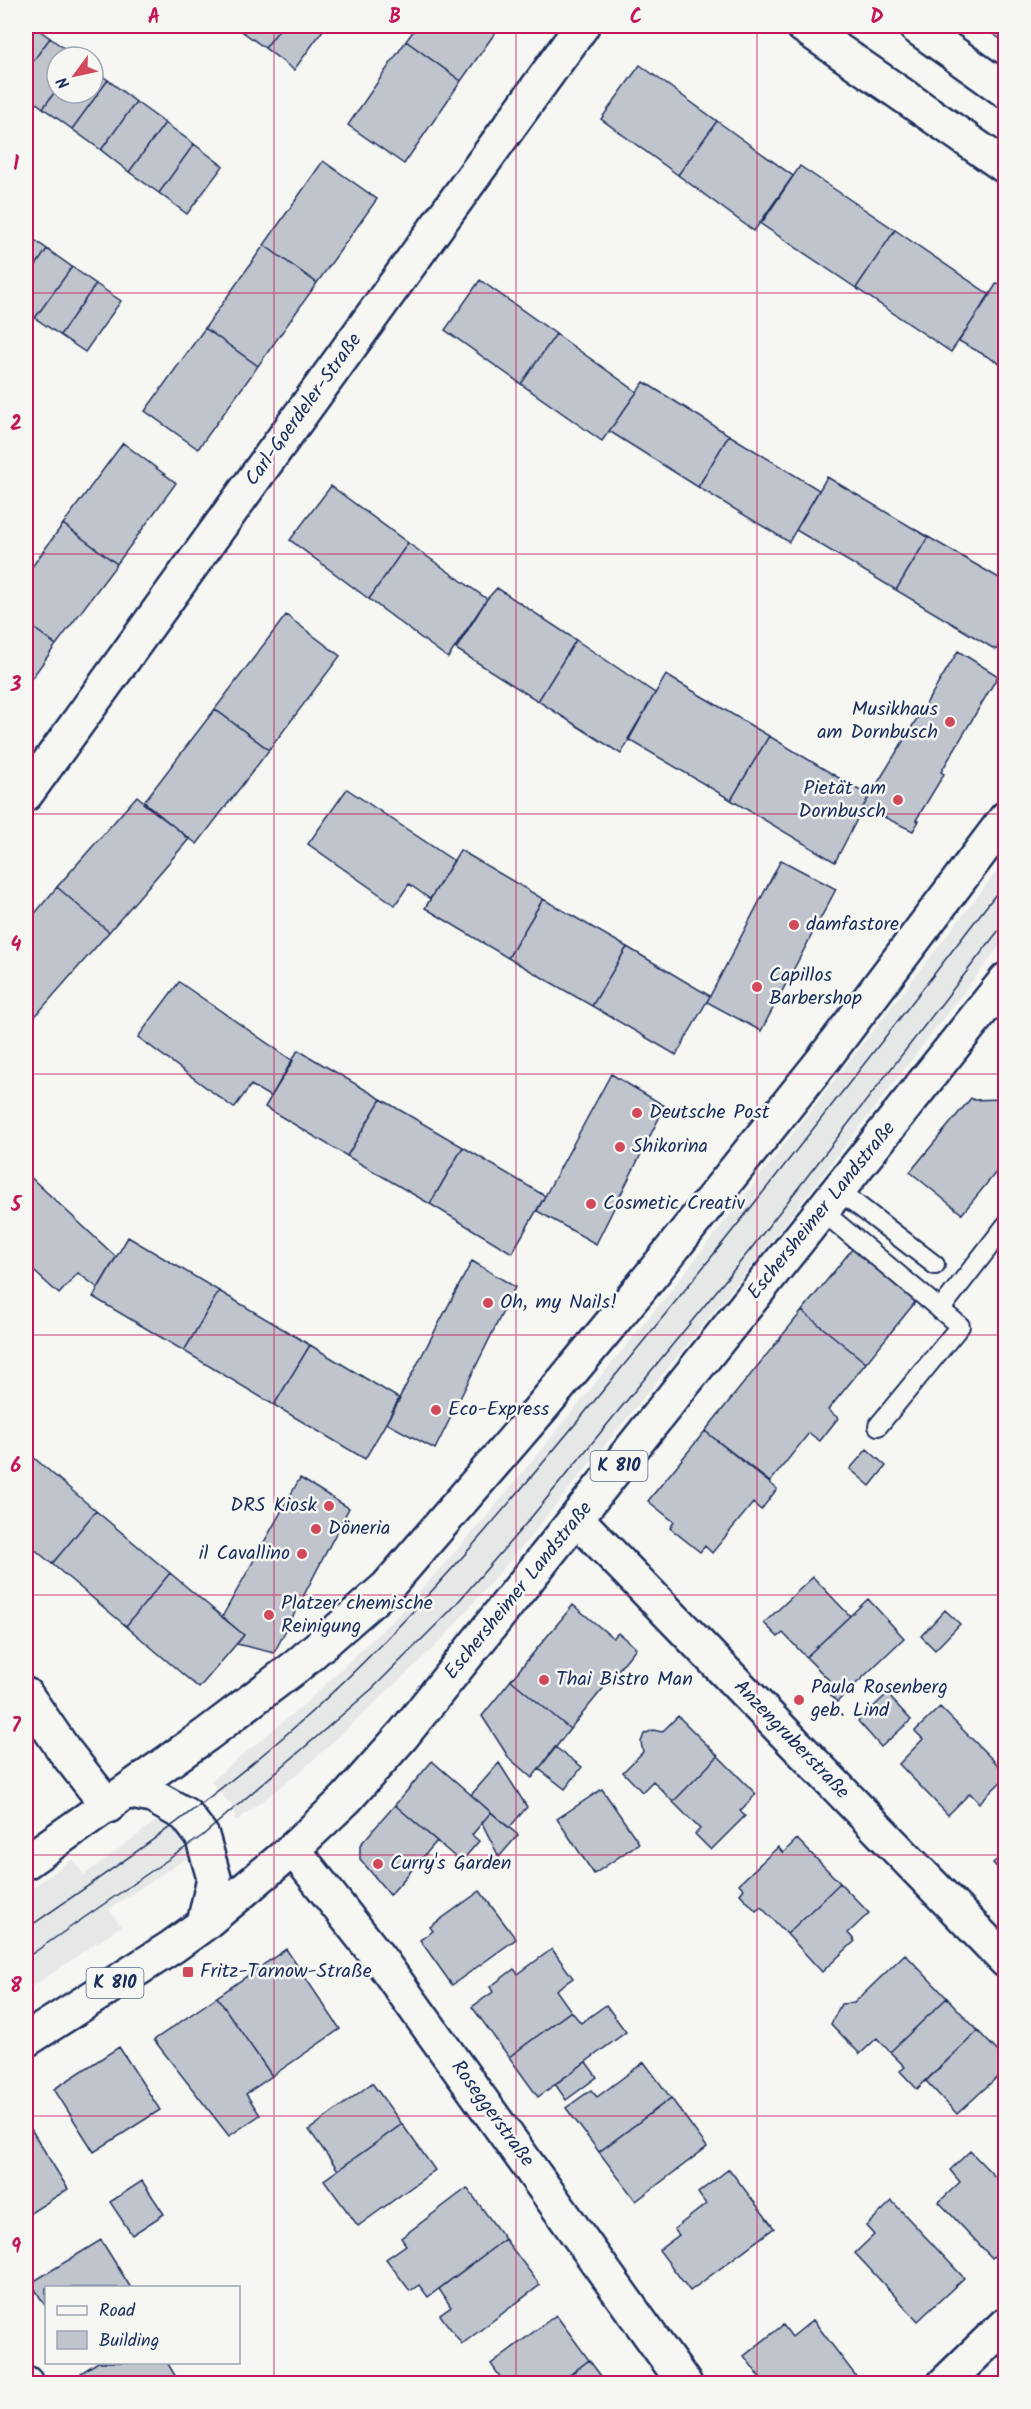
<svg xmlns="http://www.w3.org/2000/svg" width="1031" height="2409" viewBox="0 0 1031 2409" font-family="Kalam,sans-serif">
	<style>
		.built { fill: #e6e7e7 }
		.building { fill: #c0c4cd; stroke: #1b2f5e; stroke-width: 1.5 }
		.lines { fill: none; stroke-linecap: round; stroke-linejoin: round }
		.lane-casing { stroke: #1b2f5e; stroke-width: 22 }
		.street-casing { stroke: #1b2f5e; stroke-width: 38 }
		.primary-casing { stroke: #1b2f5e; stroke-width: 38 }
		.lane { stroke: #f6f6f2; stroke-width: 18 }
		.street { stroke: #f6f6f2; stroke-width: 33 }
		.primary { stroke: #f6f6f2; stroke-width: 33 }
		.tram { stroke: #1b2f5e; stroke-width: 1.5 }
		.grid { fill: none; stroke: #c2185b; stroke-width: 1.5; stroke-opacity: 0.55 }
		.poi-dot { fill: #d1495b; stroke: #f6f6f2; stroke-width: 2 }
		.labels { text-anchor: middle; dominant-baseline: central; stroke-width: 5; stroke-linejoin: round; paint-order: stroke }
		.shield { fill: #f6f6f2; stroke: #5d6b8a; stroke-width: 1.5 }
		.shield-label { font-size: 18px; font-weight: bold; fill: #1b2f5e }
		.street-label { font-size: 20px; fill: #1b2f5e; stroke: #f6f6f2 }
		.poi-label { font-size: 20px; fill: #1b2f5e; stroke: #f6f6f2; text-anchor: start }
		.neatline { fill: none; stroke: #c2185b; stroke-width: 2 }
		.grid-label { font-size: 20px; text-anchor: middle; font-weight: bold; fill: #c2185b }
	</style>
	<rect width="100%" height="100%" fill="#f6f6f2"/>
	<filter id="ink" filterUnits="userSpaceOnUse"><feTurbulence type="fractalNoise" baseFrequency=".0167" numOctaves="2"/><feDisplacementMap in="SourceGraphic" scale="12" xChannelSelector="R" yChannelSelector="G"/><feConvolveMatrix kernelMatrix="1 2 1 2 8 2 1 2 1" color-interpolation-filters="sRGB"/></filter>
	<g filter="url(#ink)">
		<path class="built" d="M1005 861V939L773 1239 525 1543 437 1645 300 1772 235 1822 234 1809 211 1781 307 1702 404 1609 487 1516 673 1288Z
			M160 1818 180 1835 190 1856 109 1909 121 1926 26 1991V1892L73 1859 84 1875Z"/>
		<path class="building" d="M26 26H33L50 38 26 71Z
			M237 26H282L265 48 236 27Z
			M282 26H326L294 70 265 48Z
			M417 26H500L461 81 406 41Z
			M981 26H1006V43L993 34Z
			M50 38 76 57H57V89L43 108 26 95V71Z
			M406 41 461 81 404 164 348 125Z
			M640 65 717 121 678 175 601 119Z
			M93 70 108 80 72 129 43 108 57 89V93H93Z
			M108 80 136 102 101 150 72 129Z
			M136 102 165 123 129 172 101 150Z
			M717 121 793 176 754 231 678 175Z
			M165 123 194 144 159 193 129 172Z
			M194 144 223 166 187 214 159 193Z
			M323 161 377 199 317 283 264 245Z
			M800 166 895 230 856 288 761 224Z
			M895 230 990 295 951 352 856 288Z
			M26 234 47 249 26 280Z
			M264 245 317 283 258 366 205 328Z
			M47 249 72 267 35 318 26 311V280Z
			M72 267 96 284 60 335 35 318Z
			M480 280 556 334 521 384 445 330Z
			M997 283 1006 287V367L959 341Z
			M96 284 121 301 85 352 60 335Z
			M205 328 258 366 198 449 145 411Z
			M556 334 637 392 602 441 521 384Z
			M644 382 729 435 698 487 609 431Z
			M729 435 819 490 789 542 698 487Z
			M123 443 176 483 117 564 63 524Z
			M827 477 928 537 896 590 796 530Z
			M331 486 408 543 369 599 290 540Z
			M63 524 117 564 56 645 26 622V575Z
			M928 537 1006 582V634L996 650 896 590Z
			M408 543 487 599 448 658 369 599Z
			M497 588 576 640 538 701 456 649 487 599Z
			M286 615 340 656 269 750 215 709Z
			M26 622 56 645 26 686Z
			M576 640 655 693 621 754 538 701Z
			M958 651 998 676 941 772 944 774 916 820 919 821 913 831 863 807Z
			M666 675 769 736 731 800 628 739Z
			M215 709 269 750 197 844 143 803Z
			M769 736 869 796 835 862 731 800Z
			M347 789 454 861 430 899 409 884 395 905 308 844Z
			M137 796 189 839 109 932 57 887Z
			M460 850 543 899 508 958 425 908Z
			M781 860 836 889 761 1031 707 1002Z
			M57 887 109 932 31 1021 26 1016V924Z
			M543 899 627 947 592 1006 508 958Z
			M627 947 710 996 676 1055 592 1006Z
			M179 982 293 1061 271 1097 251 1085 234 1108 138 1037Z
			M26 1016 31 1021 26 1027Z
			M298 1050 381 1099 347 1156 265 1107Z
			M611 1074 665 1106 596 1244 537 1211Z
			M1006 1092V1160L962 1214 910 1172 971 1098 974 1100 1000 1099Z
			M381 1099 463 1147 430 1204 347 1156Z
			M463 1147 545 1196 512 1253 430 1204Z
			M26 1173 116 1257 98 1288 78 1273 59 1294 26 1264Z
			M128 1237 219 1291 184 1351 93 1297Z
			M853 1248 917 1300 866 1363 802 1311Z
			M472 1261 515 1287 435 1449 386 1423Z
			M219 1291 310 1345 274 1405 184 1351Z
			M802 1311 866 1363 828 1410 838 1418 820 1441 809 1433 770 1482 705 1431Z
			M310 1345 400 1399 365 1459 274 1405Z
			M705 1431 777 1489 761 1510 753 1503 712 1553 705 1546 700 1552 670 1528 674 1522 648 1501Z
			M867 1449 886 1466 870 1486 850 1469Z
			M26 1451 96 1511 52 1564 26 1542Z
			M300 1478 349 1508 274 1653 237 1644 244 1635 222 1617Z
			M96 1511 170 1573 126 1626 52 1564Z
			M170 1573 244 1635 199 1688 126 1626Z
			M813 1577 850 1616 806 1657 783 1633 778 1637 764 1623Z
			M868 1599 904 1638 837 1702 822 1686 829 1680 806 1657Z
			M573 1605 613 1638 618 1633 636 1648 570 1729 511 1680Z
			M945 1610 960 1624 935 1650 921 1636Z
			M511 1680 570 1729 532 1778 509 1758 482 1716Z
			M887 1694 911 1720 881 1747 858 1721Z
			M940 1707 1006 1773V1777L979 1803 970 1793 948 1815 899 1764 923 1739 915 1731Z
			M678 1716 718 1756 673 1802 653 1781 642 1792 623 1772 643 1752 641 1742 644 1734 653 1730 662 1732Z
			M555 1747 582 1767 565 1789 539 1769Z
			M718 1756 756 1794 740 1811 745 1816 711 1850 695 1834 700 1829 673 1802Z
			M432 1761 491 1812 472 1835 479 1841 461 1862 395 1805Z
			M499 1763 527 1807 509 1828 471 1795Z
			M602 1789 639 1843 594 1874 557 1819Z
			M395 1805 437 1841 390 1895 360 1859V1845Z
			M491 1812 518 1835 499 1857 482 1823Z
			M1006 1837V1850L1000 1843Z
			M797 1839 840 1883 787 1934 761 1907 756 1911 740 1894 744 1889 739 1884 778 1847 783 1853Z
			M1006 1852V1877L993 1863Z
			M840 1883 869 1913 848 1933 855 1941 822 1972 787 1934Z
			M480 1891 516 1939 452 1985 420 1940 433 1931 430 1927Z
			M286 1949 340 2029 272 2076 217 1997Z
			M552 1949 573 1978 556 1990 571 2011 509 2057 472 2007 493 1992 490 1987 514 1969 518 1974Z
			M905 1954 947 1998 890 2052 877 2038 860 2054 831 2024 841 2004 854 2003Z
			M217 1997 272 2076 246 2094 260 2115 229 2136 154 2040Z
			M947 1998 978 2031 917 2089 900 2071 905 2067 890 2052Z
			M606 2005 626 2032 538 2097 509 2057 571 2011 581 2023Z
			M978 2031 1006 2060V2069L957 2114 926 2081Z
			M119 2047 160 2110 94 2152 54 2089Z
			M586 2062 597 2077 566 2100 555 2084Z
			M644 2062 671 2098 599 2152 566 2108 591 2090 597 2097Z
			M372 2083 402 2124 338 2170 309 2130Z
			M671 2098 707 2147 636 2201 599 2152Z
			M26 2121 68 2189 26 2216Z
			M402 2124 435 2170 358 2226 324 2180Z
			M970 2151 1006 2188V2246L992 2258 939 2202 960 2182 950 2170Z
			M729 2169 774 2228 690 2291 659 2250 679 2235 674 2229 706 2204 698 2193Z
			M142 2181 164 2214 132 2235 110 2202Z
			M467 2188 505 2239 428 2297 419 2285 410 2291 386 2259 406 2245 401 2238Z
			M892 2201 964 2278 918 2321 855 2253 874 2235 866 2226Z
			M505 2239 540 2285 462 2344 440 2315 451 2307 439 2289Z
			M101 2240 131 2288H46V2307L31 2283Z
			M556 2315 589 2360 558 2384H505L491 2364Z
			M813 2320 859 2380 854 2384H765L744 2356 783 2325 792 2337Z
			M589 2360 607 2384H558Z
			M98 2362H167L180 2384H88L81 2373Z"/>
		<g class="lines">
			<defs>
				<path id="lane" d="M838 1190 935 1265
					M822 1211 960 1326 878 1426
					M940 1310 1006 1225"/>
				<path id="street" d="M803 26 1006 167
					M915 26 1006 91
					M26 794 582 26
					M577 1519 1006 1961
					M26 1695 64 1750 108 1806
					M293 1849 382 1962 685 2384
					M26 2383V2384
					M944 2384 1006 2324"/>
				<path id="primary" d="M127 1791 152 1796 186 1815 202 1836 214 1878 204 1924
					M26 1862 206 1735 298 1665 387 1587 542 1407 653 1273 823 1060 1006 818
					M26 2040 172 1947 204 1924 293 1849 346 1799 403 1735 1006 980"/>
			</defs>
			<use href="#lane" class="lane-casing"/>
			<use href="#street" class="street-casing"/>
			<use href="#primary" class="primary-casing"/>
			<use href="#lane" class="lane"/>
			<use href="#street" class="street"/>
			<use href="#primary" class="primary"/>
			<path class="tram" d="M26 1929C113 1869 201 1808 281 1739 408 1629 513 1500 619 1371 751 1210 879 1046 1006 881
				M26 1958 202 1836 373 1688 451 1610 529 1520 750 1250 1006 921"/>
		</g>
	</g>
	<path class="grid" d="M274 26V2384M516 26V2384M757 26V2384M26 293H1006M26 554H1006M26 814H1006M26 1074H1006M26 1335H1006M26 1595H1006M26 1855H1006M26 2116H1006"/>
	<g class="poi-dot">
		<circle cx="950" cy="722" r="6"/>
		<circle cx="898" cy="800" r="6"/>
		<circle cx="794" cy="925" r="6"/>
		<circle cx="757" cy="987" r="6"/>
		<circle cx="637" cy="1113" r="6"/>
		<circle cx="620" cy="1147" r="6"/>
		<circle cx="591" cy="1204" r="6"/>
		<circle cx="488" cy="1303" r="6"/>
		<circle cx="436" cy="1410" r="6"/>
		<circle cx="329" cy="1506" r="6"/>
		<circle cx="316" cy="1529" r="6"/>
		<circle cx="302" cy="1554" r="6"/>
		<circle cx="269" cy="1615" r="6"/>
		<circle cx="544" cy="1680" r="6"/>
		<circle cx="799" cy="1700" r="6"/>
		<circle cx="378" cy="1864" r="6"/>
		<rect x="182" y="1966" width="12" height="12" rx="3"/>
	</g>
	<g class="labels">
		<g class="shield">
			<rect x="590.5" y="1451" width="57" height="30" rx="4.5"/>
			<rect x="86.5" y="1968" width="57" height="30" rx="4.5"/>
		</g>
		<g class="shield-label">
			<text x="619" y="1466">K 810</text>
			<text x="115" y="1983">K 810</text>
		</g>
		<g class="street-label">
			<text transform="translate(304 410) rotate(-54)">Carl-Goerdeler-Straße</text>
			<text transform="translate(822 1211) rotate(-51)">Eschersheimer Landstraße</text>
			<text transform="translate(519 1591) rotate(-51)">Eschersheimer Landstraße</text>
			<text transform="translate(791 1740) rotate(46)">Anzengruberstraße</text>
			<text transform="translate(492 2114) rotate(54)">Roseggerstraße</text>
		</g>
		<g class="poi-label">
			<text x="938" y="710" text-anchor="end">Musikhaus<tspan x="938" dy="23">am Dornbusch</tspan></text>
			<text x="886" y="789" text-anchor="end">Pietät am<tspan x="886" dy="23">Dornbusch</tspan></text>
			<text x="806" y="925">damfastore</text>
			<text x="769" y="976">Capillos<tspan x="769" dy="23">Barbershop</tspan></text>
			<text x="649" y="1113">Deutsche Post</text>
			<text x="632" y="1147">Shikorina</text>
			<text x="603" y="1204">Cosmetic Creativ</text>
			<text x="500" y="1303">Oh, my Nails!</text>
			<text x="448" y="1410">Eco-Express</text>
			<text x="317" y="1506" text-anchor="end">DRS Kiosk</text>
			<text x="328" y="1529">Döneria</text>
			<text x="290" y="1554" text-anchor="end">il Cavallino</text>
			<text x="281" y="1604">Platzer chemische<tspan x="281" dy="23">Reinigung</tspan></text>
			<text x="556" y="1680">Thai Bistro Man</text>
			<text x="811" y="1688">Paula Rosenberg<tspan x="811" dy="23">geb. Lind</tspan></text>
			<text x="390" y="1864">Curry's Garden</text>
			<text x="200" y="1972">Fritz-Tarnow-Straße</text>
		</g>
	</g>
	<rect width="1031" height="2409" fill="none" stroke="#f6f6f2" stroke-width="66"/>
	<rect x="45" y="2286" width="195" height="78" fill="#f6f6f2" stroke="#9ea6b7" stroke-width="1.5"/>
	<rect x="57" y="2306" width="30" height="9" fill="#f6f6f2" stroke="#9ea6b7" stroke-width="1.5"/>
	<text x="99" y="2316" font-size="18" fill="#1b2f5e">Road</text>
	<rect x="57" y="2331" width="30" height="18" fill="#c0c4cd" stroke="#9ea6b7" stroke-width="1.5"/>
	<text x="99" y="2346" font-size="18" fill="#1b2f5e">Building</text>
	<g transform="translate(75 75) rotate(237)"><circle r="28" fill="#f6f6f2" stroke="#9ea6b7" stroke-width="1.5"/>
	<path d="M0-4.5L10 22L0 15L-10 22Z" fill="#d1495b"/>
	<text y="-9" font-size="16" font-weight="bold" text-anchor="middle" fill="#1b2f5e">N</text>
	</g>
	<rect x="33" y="33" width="965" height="2343" class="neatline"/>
	<g class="grid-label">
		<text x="154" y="23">A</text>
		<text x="395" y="23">B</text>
		<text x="636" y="23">C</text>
		<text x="877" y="23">D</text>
		<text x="16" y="170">1</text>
		<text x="16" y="430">2</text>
		<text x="16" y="691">3</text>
		<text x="16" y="951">4</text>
		<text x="16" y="1211">5</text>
		<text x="16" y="1472">6</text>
		<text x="16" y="1732">7</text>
		<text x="16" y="1992">8</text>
		<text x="16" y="2253">9</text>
	</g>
</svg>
